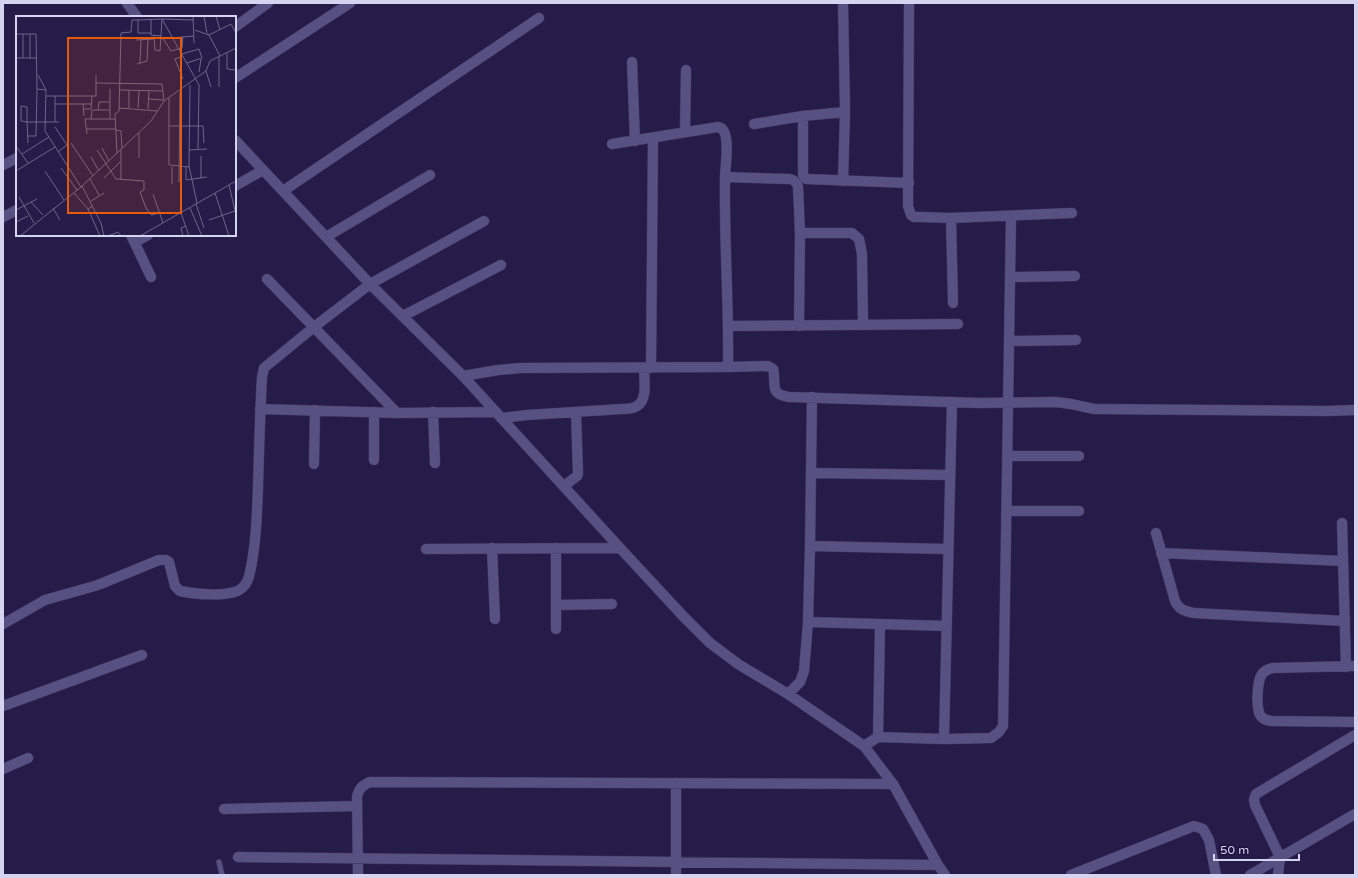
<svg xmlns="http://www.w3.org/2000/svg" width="1358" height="878" viewBox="0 0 1358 878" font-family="'Varela Round',sans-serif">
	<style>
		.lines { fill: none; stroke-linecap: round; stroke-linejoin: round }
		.lane-casing { stroke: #40355d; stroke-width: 6 }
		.street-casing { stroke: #40355d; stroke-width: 11 }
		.lane { stroke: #575082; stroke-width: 5 }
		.street { stroke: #575082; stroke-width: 10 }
		.inset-road { fill: none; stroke: #6c658c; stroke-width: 1 }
		.view { fill: #e8590c; fill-opacity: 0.15; stroke: #e8590c; stroke-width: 2 }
		.inset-edge { fill: none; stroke: #d6d3f1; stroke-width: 2 }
	</style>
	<rect width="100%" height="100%" fill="#261c49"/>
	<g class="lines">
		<defs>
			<path id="lane" d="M219 862 222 875"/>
			<path id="street" d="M127 3 137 17
				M843 3 845 112 843 181
				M909 3 908 206 911 215 914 217H921L951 218 1072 213
				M235 27 268 3
				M632 62 635 141
				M235 78 350 3
				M803 116V175L806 179 909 183
				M754 124 803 116 845 112
				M685 132 686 70
				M235 140 370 284 463 376 620 548 683 616 710 643 738 664 788 694 864 746 893 784 938 865 945 875
				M612 144 718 127C732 129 725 166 725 177 724 240 729 304 728 367
				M3 165 17 158
				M725 177 790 179C794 180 797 182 798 187L800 233 799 326
				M235 186 263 170
				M283 191 539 18
				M3 217 17 210
				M951 218 953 303
				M800 233H852L859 239 862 254 863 325
				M131 235 151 277
				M326 237 430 175
				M135 242 148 235
				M1010 277 1075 276
				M267 279 397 413
				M403 316 501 265
				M728 326 958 324
				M1009 341 1076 340
				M651 368 653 138
				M463 376 498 370 521 368 728 367 768 366 773 369C777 384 768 394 789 397L980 403 1056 402 1071 404 1094 409 1327 411 1355 410
				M260 409 397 413 496 412
				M433 412 435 463
				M501 418 527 415 622 409C627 409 633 409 637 406 648 400 644 379 644 368
				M1008 456H1079
				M374 460V412
				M314 464 315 410
				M812 473 950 475
				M564 486 577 476 578 474 576 412
				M1007 511H1079
				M1342 523 1346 667
				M1156 533 1175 601C1179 610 1185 611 1194 613L1345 621
				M810 546 948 549
				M492 548 495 619
				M556 548V629
				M426 549 620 548
				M1161 553 1343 561
				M556 605 612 604
				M808 622 947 626
				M3 624 45 600 98 585 159 560H166L169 562 175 586 180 591C194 594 231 598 242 588 247 584 249 578 250 572 256 545 257 515 258 487 259 450 260 413 262 377L264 368 314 327 370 284 484 221
				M1355 666 1273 668C1268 669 1265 670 1262 674 1257 681 1256 707 1260 715 1262 719 1266 720 1271 721L1355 722
				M788 694 800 682 804 671 808 622 810 546 812 397
				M3 706 142 655
				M878 737 880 625
				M944 739 952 402
				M864 746 878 737 944 739 991 738 999 732 1003 726 1011 216
				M3 769 28 758
				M224 809 357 806
				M238 857 938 865
				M358 875 357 797C359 788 362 786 370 782L893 784
				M676 875V783
				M1071 875 1194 826 1203 829 1209 840 1216 875
				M1250 875 1355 814
				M1278 875 1280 857 1255 805 1254 799 1256 794 1355 735"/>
		</defs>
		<use href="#lane" class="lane-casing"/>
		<use href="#street" class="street-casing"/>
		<use href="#lane" class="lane"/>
		<use href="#street" class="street"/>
	</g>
	<g transform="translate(16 16)">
		<rect width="220" height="220" fill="#261c49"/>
		<path class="inset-road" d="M177 0 178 27M188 0 191 17M200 0 204 14M146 3 178 4M135 4V19L145 20M179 14 193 19 215 8 220 17M135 17H122V4L146 3M7 18V42M14 18V42M193 19 204 40M138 20 139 34 144 35 146 3 183 69 182 133M146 21 155 35 166 32 167 20M157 22 178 20M120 24 138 23M211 37V53L220 54M166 38 183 33 186 42 171 47M0 42V18H20L21 73M0 42H21M124 47 125 24M121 48 131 45 132 24M190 55 195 71M183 56 185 43M22 59 30 74M167 63 159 43 167 40M80 67 146 68 148 85M174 69 173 150 181 187M203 71V41M94 73V103M104 74 147 75M30 80H80V59M39 80V106M153 82V149L173 151M133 83 147 84M39 88H75M67 88 68 100M103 92 141 95M113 92V74M122 92 123 75M67 93H75L76 80M132 93 133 75M82 94 83 86H94M75 103 76 94H94M153 110H187L188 127M39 111 51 129 42 136M70 113H100M100 114 105 115 106 132M123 117V142M71 118 69 103H99M12 120H20L21 73 30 74 29 115 65 171M12 127 11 106V91L5 90V105L11 106H43M55 127 77 160M0 130 12 147M86 132 93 145M81 134 100 163 128 165V174L124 176 130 192 135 199 143 197M173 134 191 133M101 137 99 98 103 95 105 17 115 16 116 4H122M6 138 33 121M185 140V162M75 141 83 155M156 151V168M170 151V164L191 161M45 152 61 174M0 155 39 131M29 155 48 184M88 162 104 146M74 163 83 179M105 163V133M163 166 164 76M213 169 220 199M66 170 85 207 88 220M58 177 72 193M199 177 213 220M137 178 147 207M3 181 18 207M75 185 88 177M15 186 27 199M180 188 188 212M77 190 72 193 84 220M37 192 44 204M174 192 186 220M0 194 21 183M165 197 173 220M193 204 219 195M0 206 12 200M4 220 65 171 135 105 148 85 190 55 194 45 220 32M92 220 102 216 105 220M124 220 220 165M167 220 165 212 170 210"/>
		<path class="view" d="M52 22H165V197H52Z"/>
		<rect width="220" height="220" class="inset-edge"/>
	</g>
	<rect width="1358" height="878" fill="none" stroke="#d6d3f1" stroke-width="8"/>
	<path d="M1214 854v6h85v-6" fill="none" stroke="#d6d3f1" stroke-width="2"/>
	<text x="1220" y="854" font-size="12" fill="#d6d3f1" stroke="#1d123e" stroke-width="3" paint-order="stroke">50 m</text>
</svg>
